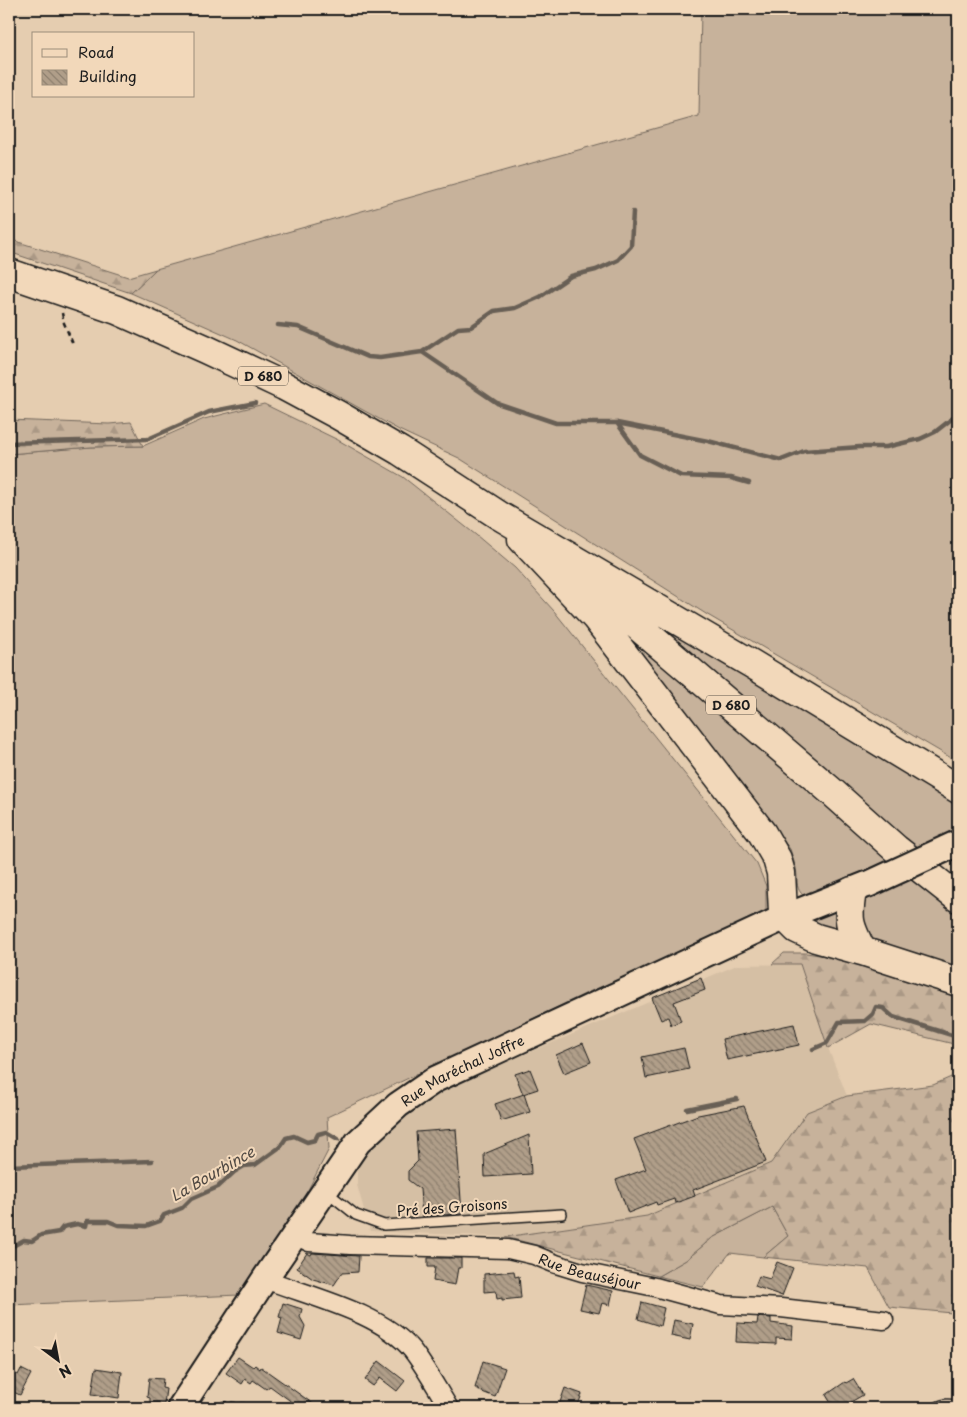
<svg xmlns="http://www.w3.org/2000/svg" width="967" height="1417" viewBox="0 0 967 1417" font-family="'Playpen Sans',sans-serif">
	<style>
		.built { fill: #d5bfa4 }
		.grass { fill: #c7b29b; stroke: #72675c }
		.forest { fill: url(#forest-firs); stroke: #72675c }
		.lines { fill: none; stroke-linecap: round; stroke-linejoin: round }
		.stream { stroke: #685f54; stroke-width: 4.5 }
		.building { fill: url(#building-back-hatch); stroke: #1c1c1c }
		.service-casing { stroke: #1c1c1c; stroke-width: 12 }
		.minor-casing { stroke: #1c1c1c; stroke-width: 21 }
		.secondary-casing { stroke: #1c1c1c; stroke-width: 29 }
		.primary-casing { stroke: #1c1c1c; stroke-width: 31 }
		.path { stroke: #1c1c1c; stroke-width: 2.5; stroke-dasharray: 5 4; stroke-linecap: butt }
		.service { stroke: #f2d8ba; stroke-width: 9 }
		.minor { stroke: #f2d8ba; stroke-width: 18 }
		.secondary { stroke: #f2d8ba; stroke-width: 25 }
		.primary { stroke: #f2d8ba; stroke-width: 28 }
		.secondary-bridge-casing { stroke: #1c1c1c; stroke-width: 29; stroke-linecap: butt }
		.secondary-bridge { stroke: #f2d8ba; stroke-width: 25 }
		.labels { text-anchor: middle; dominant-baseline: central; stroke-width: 4; stroke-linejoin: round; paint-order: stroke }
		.shield { fill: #f2d8ba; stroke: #5c544b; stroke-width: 1 }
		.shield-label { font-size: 12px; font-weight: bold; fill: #1c1c1c }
		.street-label { font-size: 14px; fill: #1c1c1c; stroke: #f2d8ba }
		.water-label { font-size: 15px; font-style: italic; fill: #4f4842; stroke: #f2d8ba }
	</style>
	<defs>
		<pattern id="forest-firs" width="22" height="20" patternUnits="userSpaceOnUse" patternTransform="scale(1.25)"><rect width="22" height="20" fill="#c7b29b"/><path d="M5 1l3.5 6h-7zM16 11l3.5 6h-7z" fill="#aa9885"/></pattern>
		<pattern id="building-back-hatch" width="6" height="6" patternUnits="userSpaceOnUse" patternTransform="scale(1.25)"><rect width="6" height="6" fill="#b09e89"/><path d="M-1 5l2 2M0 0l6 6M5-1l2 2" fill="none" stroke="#8e806f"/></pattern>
	</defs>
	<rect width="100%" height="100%" fill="#e5cdb0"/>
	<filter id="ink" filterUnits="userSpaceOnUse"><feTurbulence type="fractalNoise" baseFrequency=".02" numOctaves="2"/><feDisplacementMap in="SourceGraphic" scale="10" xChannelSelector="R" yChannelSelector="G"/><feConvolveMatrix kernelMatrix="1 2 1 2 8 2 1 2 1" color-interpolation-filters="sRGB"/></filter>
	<g filter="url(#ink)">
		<path class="built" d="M800 964 828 1048 847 1096 807 1112 771 1163 647 1216 505 1237 370 1231 357 1185V1169L373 1141 422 1102 454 1084 737 965Z"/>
		<path class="grass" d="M701 9H958V762L706 614 459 458 399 430 237 340 131 293 156 269 699 116Z
			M264 404 338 440 403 477 476 535 515 568 554 611 757 864 766 886V915L591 991 327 1117 329 1149 292 1221 239 1295 9 1305V454L91 447 143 446 204 419Z
			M594 602 894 861 808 900C793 887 799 885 796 868 794 862 792 855 790 849L628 648Z
			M646 610 949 797 958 817 957 833 916 851 640 614Z
			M911 880 958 915V976L878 949 861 928 864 894Z
			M842 905 850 941 818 927 816 921 818 915Z
			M772 1207 788 1236 763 1257 730 1253 703 1287 658 1276 686 1260 712 1238Z"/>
		<path class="forest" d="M9 239 128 277 156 269 131 293 9 252Z
			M9 420 109 424 131 422 143 446 91 447 9 454Z
			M784 953H806L859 961 958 996V1045L871 1024 828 1048 800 964H772Z
			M958 1074V1312L952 1313 889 1307 868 1268 763 1257 788 1236 772 1207 712 1238 686 1260 658 1276 505 1237 647 1216 771 1163 807 1112 847 1096 933 1085Z"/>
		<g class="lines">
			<path class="stream" d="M278 325 298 327 368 357 380 358 422 352 497 403 556 423H617L708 441 781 460 804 451 860 447H886L920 439 935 432 958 414
				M422 352 458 328 471 327 494 311 515 308 540 297 571 276 596 270 618 260 631 246 633 212
				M617 423 640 455 681 476 731 478 749 483
				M9 443 148 439 209 412 255 403
				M813 1049 827 1043 839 1022 865 1021 873 1014 876 1007 883 1008 893 1017 958 1037
				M687 1109 737 1099
				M9 1166 152 1161
				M9 1248 24 1240 32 1241 41 1235 59 1232 63 1227 77 1224 86 1226 87 1221H108L118 1225 146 1226 160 1221 164 1215 182 1208 191 1199 218 1187 234 1172 244 1166 255 1165 280 1147 286 1138 294 1136 307 1142 315 1140 318 1134 326 1132 338 1139"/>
		</g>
		<path class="building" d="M701 978 705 990 674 1002 681 1021 671 1025 668 1017 661 1020 652 998Z
			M794 1024 799 1045 727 1060 722 1039Z
			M583 1043 591 1062 564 1073 556 1055Z
			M684 1048 689 1069 646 1078 642 1057Z
			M530 1069 538 1089 523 1094 515 1074Z
			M524 1094 530 1112 501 1121 495 1104Z
			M744 1106 766 1162 693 1190 695 1196 675 1203 674 1199 657 1205 656 1202 628 1213 616 1180 646 1169 634 1139 698 1115Z
			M456 1129 462 1214 422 1216 420 1189 408 1180V1171L418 1161 416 1132Z
			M529 1135 531 1174 485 1177 484 1154Z
			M307 1253 311 1255 312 1253 359 1256 358 1272 342 1273 334 1285 313 1279 297 1268Z
			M428 1258H461V1268H458L455 1285 433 1281 435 1267H428Z
			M777 1262 793 1268 782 1296 755 1286 759 1276 770 1279Z
			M514 1271 515 1277 519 1276 521 1298 502 1300V1298L497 1299 496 1291 484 1292V1274Z
			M586 1285 613 1291 610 1305 602 1303 599 1313 580 1309Z
			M642 1302 664 1308 660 1326 638 1319Z
			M283 1303 302 1309 300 1317 305 1326 301 1340 278 1333 282 1318 279 1317Z
			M758 1317 771 1318V1323L793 1326 792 1339 776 1338V1344L736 1342 737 1323 757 1324Z
			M674 1320 693 1324 690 1340 671 1336Z
			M238 1357 253 1367 255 1365 260 1369 261 1367 319 1408H300L270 1386 266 1389 253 1380 251 1383 245 1379 242 1384 226 1373Z
			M379 1361 405 1381 397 1391 380 1378 373 1386 365 1380Z
			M483 1361 505 1368 495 1397 477 1390 478 1388H475Z
			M96 1368 122 1372 119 1398 92 1394Z
			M21 1369 31 1374 20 1395 9 1390V1371L18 1375Z
			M149 1378 163 1379 162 1388 166 1389 164 1404 150 1403V1398L147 1397Z
			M853 1379 863 1395 849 1403 852 1408H834L826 1395 845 1382 846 1383Z
			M565 1388 582 1394 577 1408H558Z"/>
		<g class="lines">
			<defs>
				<path id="service" d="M327 1192 356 1215 384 1225 562 1214
					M936 1408C943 1403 950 1404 958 1405"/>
				<g id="minor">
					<path id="s1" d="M295 1235 309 1242 350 1245 508 1249 534 1255 556 1264 582 1272 655 1287 721 1305 781 1308 884 1320"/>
					<path d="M266 1277 273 1282C316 1298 382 1314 412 1350 426 1368 437 1389 449 1408"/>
				</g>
				<g id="secondary">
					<path id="s2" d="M180 1408 266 1277 358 1142 398 1105 436 1079 785 917 868 884"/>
				</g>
				<path id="primary" d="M9 273 117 310 205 349 284 386 338 415 400 451 500 516 752 664 958 789
					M522 539 596 618 762 833 777 859 781 873 783 912 785 917 797 929 816 938 862 951 958 982
					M586 582 831 791 896 849 958 898
					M852 891C847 920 849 925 862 951"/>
			</defs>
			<use href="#service" class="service-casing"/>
			<use href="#minor" class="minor-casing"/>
			<use href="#secondary" class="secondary-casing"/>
			<use href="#primary" class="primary-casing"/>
			<path class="path" d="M62 313 64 323 73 344
				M205 1408 222 1402 271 1406 278 1408"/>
			<use href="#service" class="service"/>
			<use href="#minor" class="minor"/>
			<use href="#secondary" class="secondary"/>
			<use href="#primary" class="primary"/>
			<defs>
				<path id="secondary-bridge" d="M869 884 958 843"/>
			</defs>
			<use href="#secondary-bridge" class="secondary-bridge-casing"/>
			<use href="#secondary-bridge" class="secondary-bridge"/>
		</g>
	</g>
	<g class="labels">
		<g class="shield">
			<rect x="238" y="366.5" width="50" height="19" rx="4"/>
			<rect x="706" y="695.5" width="50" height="19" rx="4"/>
		</g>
		<g class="shield-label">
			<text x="263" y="376">D 680</text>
			<text x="731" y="705">D 680</text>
		</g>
		<g class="street-label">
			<text stroke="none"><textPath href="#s2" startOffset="448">Rue Maréchal Joffre</textPath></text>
			<text transform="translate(452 1207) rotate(-4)">Pré des Groisons</text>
			<text stroke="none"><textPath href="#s1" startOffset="300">Rue Beauséjour</textPath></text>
		</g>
		<g class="water-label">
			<text transform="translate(212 1173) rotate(-30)">La Bourbince</text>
		</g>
	</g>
	<rect width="967" height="1417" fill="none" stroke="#f2d8ba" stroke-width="30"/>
	<rect x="15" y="15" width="937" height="1387" fill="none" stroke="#1c1c1c" stroke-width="2" filter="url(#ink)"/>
	<rect x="32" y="32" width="162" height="65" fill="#f2d8ba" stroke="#9c8d7b"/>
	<rect x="42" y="49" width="25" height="8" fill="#f2d8ba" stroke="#9c8d7b"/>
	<text x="78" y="58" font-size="15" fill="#1c1c1c">Road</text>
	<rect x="42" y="70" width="25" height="15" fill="url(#building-back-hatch)" stroke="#9c8d7b"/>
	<text x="78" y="82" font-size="15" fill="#1c1c1c">Building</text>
	<g transform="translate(58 1360) rotate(148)" stroke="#f2d8ba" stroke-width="4" paint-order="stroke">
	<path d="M0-4L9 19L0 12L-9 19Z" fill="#1c1c1c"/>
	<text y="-8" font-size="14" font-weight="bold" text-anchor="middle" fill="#1c1c1c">N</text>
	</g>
</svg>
